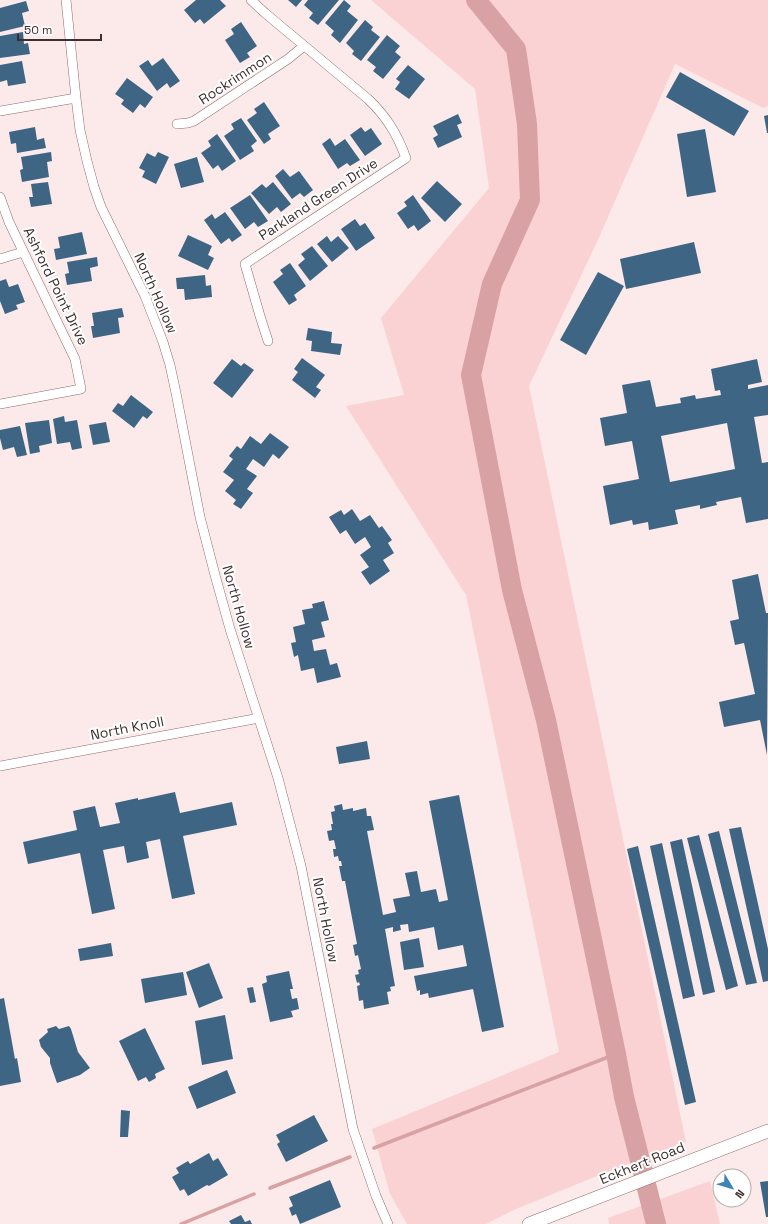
<svg xmlns="http://www.w3.org/2000/svg" width="768" height="1224" viewBox="0 0 768 1224" font-family="'Space Grotesk',sans-serif">
	<style>
		.green { fill: #fbd2d3 }
		.lines { fill: none; stroke-linecap: round; stroke-linejoin: round }
		.stream { stroke: #d8a1a3; stroke-width: 3.5 }
		.river { stroke: #d8a1a3; stroke-width: 20 }
		.building { fill: #3e6684; fill-rule: evenodd }
		.minor-casing { stroke: #906a6b; stroke-width: 10 }
		.secondary-casing { stroke: #906a6b; stroke-width: 14 }
		.minor { stroke: #fff; stroke-width: 9 }
		.secondary { stroke: #fff; stroke-width: 13 }
		.labels { text-anchor: middle; dominant-baseline: central; stroke-width: 4; stroke-linejoin: round; paint-order: stroke }
		.street-label { font-size: 14px; fill: #3e2e2e; stroke: #fff }
	</style>
	<rect width="100%" height="100%" fill="#fceaea"/>
	<path class="green" d="M371 0H768V106L763 108 675 64 597 242 529 386 686 1142 602 1174 516 1209 486 1224H407L390 1194 372 1129 559 1052 466 595 346 406 404 395 381 318 489 188 475 89Z
		M710 1181 720 1224H609L608 1218Z"/>
	<g class="lines">
		<path class="stream" d="M374 1148 616 1054
			M270 1188 350 1157
			M181 1224 254 1194"/>
		<path class="river" d="M476 0 516 49 527 124 530 200 492 284 471 375 512 590 546 720 616 1054 624 1097 656 1224"/>
	</g>
	<path class="building" d="M196 0H220L226 6 204 24 200 19 195 23 184 10Z
		M288 0H302L296 7Z
		M308 0H339L318 25 309 18 313 13 304 5Z
		M344 0 351 6 347 11 358 20 340 43 331 35 334 31 325 23Z
		M26 1 29 11 22 13 25 26 0 32V8Z
		M365 20 373 27 371 30 380 37 361 61 352 54 354 51 346 43Z
		M241 22 257 46 247 53 250 57 240 63 225 40 234 34 231 29Z
		M23 32 24 44 28 43 30 54 0 58V36Z
		M387 35 400 46 395 52 401 57 383 79 373 71 376 67 367 60Z
		M163 58 180 81 170 88 167 83 157 91 139 66 148 60 152 66Z
		M22 61 26 83 8 86 7 80 0 82V65Z
		M408 65 425 79 409 99 395 89 400 82 396 79Z
		M680 72 749 111 734 136 666 97Z
		M127 78 153 97 145 108 140 104 133 113 121 104 124 100 115 94Z
		M264 102 280 126 268 134 271 139 264 144 247 120 257 113 254 109Z
		M458 114 462 123 457 125 462 137 438 148 433 138 438 135 433 126Z
		M768 115V133H767L764 116Z
		M241 118 257 141 251 146 254 151 240 160 224 136 234 129 231 124Z
		M35 127 37 140 44 138 46 148 17 153 16 143 11 144 9 132Z
		M361 127 365 132 371 128 382 144 365 156 350 135Z
		M705 129 716 192 687 197 677 134Z
		M217 134 236 161 222 171 218 165 213 169 201 153 211 146 208 141Z
		M330 138 335 146 345 139 360 160 350 166 347 163 338 169 322 144Z
		M51 152 52 161 47 162 49 177 22 182 20 170 23 169 21 157Z
		M158 152 169 157 156 184 142 177 145 171 139 168 147 153 155 157Z
		M197 157 204 182 181 188 174 164Z
		M283 169 290 177 299 171 313 190 304 197 300 193 292 199 275 176Z
		M437 181 462 204 445 222 421 198Z
		M48 182 52 204 31 207 29 197H33L31 184Z
		M273 182 291 204 281 212 277 207 269 214 251 193 262 184 266 188Z
		M250 195 268 221 258 227 254 222 245 229 230 208Z
		M413 195 431 221 418 231 414 225 408 229 397 213 407 206 404 202Z
		M225 212 242 235 232 242 229 238 221 244 204 220 212 214 215 219Z
		M355 219 360 226 365 223 375 238 356 251 341 229Z
		M82 232 87 254 56 260 54 249 60 248 58 237Z
		M188 235 212 246 208 255 214 258 208 270 178 256Z
		M327 236 331 242 338 236 349 248 332 262 317 244Z
		M694 242 701 273 626 289 620 259Z
		M312 246 328 266 310 281 298 265 305 259 301 254Z
		M97 257 98 266 90 268 92 281 67 285 65 274 69 273 67 262Z
		M290 263 306 286 294 295 297 300 289 305 273 282 283 274 280 270Z
		M598 272 624 286 586 355 560 340Z
		M205 275 206 286 211 285 212 297 185 300 184 289H177L176 278Z
		M6 279 9 287 18 284 25 302 16 305 18 309 5 314 0 301V281Z
		M122 308 124 317 118 318 120 333 93 338 91 326H94L92 313Z
		M308 328 332 332 331 343 342 344 340 355 311 351 312 341 306 340Z
		M302 358 325 375 316 387 321 390 315 398 292 380 298 372 294 369Z
		M232 359 241 366 244 363 254 370 232 398 213 383Z
		M757 359 762 382 748 385V389L768 385V415L754 417 762 463 768 462V519L746 523 741 497 716 502 717 505 700 509V505L675 510 678 524 649 530 648 522 633 525 632 520 610 525 603 486 639 479 632 441 605 446 600 418 627 413 622 385 650 380 656 407 681 403 680 398 695 395 696 399 721 395 720 390 715 391 711 369ZM727 423 735 469 670 482 661 436Z
		M131 395 153 412 147 419 143 416 134 428 112 411 118 403 123 406Z
		M64 416 65 422 77 420 82 448 72 450 70 442 57 444 53 419Z
		M49 420 52 443 39 446 40 452 30 454 25 423Z
		M106 422 110 442 93 445 89 425Z
		M20 426 27 455 17 457 14 447 3 450 0 438V430Z
		M270 433 289 447 279 459 273 454 264 467 253 459 246 469 257 476 247 489 253 493 241 509 233 504 236 500 225 491 234 480 223 472 233 459 229 456 237 446 241 449 250 436 261 444Z
		M352 509 360 521 370 515 379 528 382 526 392 540 388 543 394 553 383 560 390 571 370 585 361 572 369 567 360 555 371 547 365 537 355 544 346 530 340 534 329 517 341 510 344 515Z
		M758 574 766 613H768L767 755 760 720 724 727 719 702 755 694 744 643 735 645 730 621 739 619 732 580Z
		M324 601 329 620 321 622 325 637 312 640 314 651 326 649 330 665 337 663 341 677 317 683 314 668 301 671 298 655 294 657 291 643 296 642 293 627 305 624 302 610 313 608 312 604Z
		M367 741 370 759 339 764 336 747Z
		M175 792 180 813 232 802 237 825 183 836 195 894 172 899 160 839 146 842 149 858 127 863 124 846 103 850 115 909 92 914 80 853 28 864 23 842 77 830 73 811 95 806 100 827 120 823 115 803 138 798V800Z
		M459 795 504 1027 482 1032 473 989 429 998 428 993 420 995V990L417 991 414 976 467 966 463 945 438 950 434 927 409 932 408 924 400 925 401 930 393 932V927L385 929 395 986 390 987 391 991 387 992 389 1004 364 1009 363 1000 359 1001 357 986 360 985 359 982 357 983 355 975 359 974 358 970 361 969 358 955 355 956 353 945 357 944 345 881H342L339 866H342L341 861H339L338 856 334 857 333 849H336L334 840 329 841 327 831 332 830 331 824H333L331 812 335 811 334 806 342 804 343 810 353 808V811L366 808 367 816H371L374 830 367 831 383 915 396 912 393 899 410 896 405 873 417 871 421 892 436 889 439 902 448 900 429 801Z
		M741 827 768 949V981L763 982 729 829Z
		M719 831 757 983 746 985 708 834Z
		M699 835 738 986 726 990 687 838Z
		M682 839 715 992 703 995 670 842Z
		M662 843 695 996 683 999 650 846Z
		M638 846 696 1102 685 1105 627 849Z
		M419 938 424 967 404 970 400 942Z
		M111 943 113 956 80 961 78 949Z
		M209 963 223 998 199 1008 186 972Z
		M289 971 293 989H290L292 999 297 998 299 1009 291 1011 293 1017 270 1022 262 984 267 982 266 976Z
		M183 972 187 995 145 1003 141 979Z
		M253 987 256 1002 250 1003 247 988Z
		M4 998 15 1059 17 1058 21 1082 0 1086V999Z
		M225 1015 233 1059 202 1065 195 1021Z
		M56 1026 59 1029 69 1026 71 1029 78 1052 90 1068 80 1075 57 1083 50 1063V1058L41 1047 39 1040 48 1032 47 1029Z
		M145 1028 165 1069 155 1074 156 1078 149 1082 146 1077 138 1081 119 1041Z
		M227 1070 236 1093 197 1109 188 1087Z
		M121 1110 130 1111 128 1137H120Z
		M314 1115 328 1141 286 1162 277 1144 280 1142 276 1135Z
		M209 1153 213 1161 218 1158 228 1175 209 1186 207 1185 188 1196 184 1189 180 1191 172 1177 179 1173 176 1168 188 1161 190 1164Z
		M330 1180 341 1207 300 1224 296 1214 292 1216 289 1208 293 1206 289 1197Z
		M768 1181V1217H766L760 1182Z
		M241 1215 245 1222 250 1220 252 1224H231L229 1221Z"/>
	<g class="lines">
		<defs>
			<path id="minor" d="M66 0 76 98 80 130 87 161 94 187 101 207 145 296 163 342 170 365 176 393 200 517 215 575 230 629 278 778 301 866 353 1129 376 1196 388 1224
				M251 0 265 13 368 99C387 117 397 134 406 158L245 264 260 316 268 341
				M0 111 76 98
				M177 124 188 123 194 121 288 59 304 46
				M0 197 9 222 75 359 81 389 0 404
				M0 259 23 252
				M0 766 259 718"/>
			<path id="secondary" d="M529 1224 768 1131"/>
		</defs>
		<use href="#minor" class="minor-casing"/>
		<use href="#secondary" class="secondary-casing"/>
		<use href="#minor" class="minor"/>
		<use href="#secondary" class="secondary"/>
	</g>
	<g class="labels">
		<g class="street-label">
			<text transform="translate(235 78) rotate(-33)">Rockrimmon</text>
			<text transform="translate(318 199) rotate(-33)">Parkland Green Drive</text>
			<text transform="translate(56 286) rotate(64)">Ashford Point Drive</text>
			<text transform="translate(156 293) rotate(66)">North Hollow</text>
			<text transform="translate(239 607) rotate(74)">North Hollow</text>
			<text transform="translate(127 728) rotate(-11)">North Knoll</text>
			<text transform="translate(326 920) rotate(79)">North Hollow</text>
			<text transform="translate(642 1163) rotate(-22)">Eckhert Road</text>
		</g>
	</g>
	<g transform="translate(732 1188) rotate(128)"><circle r="19" fill="#ffffff" stroke="#b2abab"/>
	<path d="M0-3L7 15L0 10L-7 15Z" fill="#3b85b9"/>
	<text y="-6" font-size="11" font-weight="bold" text-anchor="middle" fill="#3e2e2e">N</text>
	</g>
	<path d="M18 34v6h83v-6" fill="none" stroke="#3e2e2e" stroke-width="2"/>
	<text x="24" y="34" font-size="12" fill="#3e2e2e" stroke="#ffffff" stroke-width="3" paint-order="stroke">50 m</text>
</svg>
